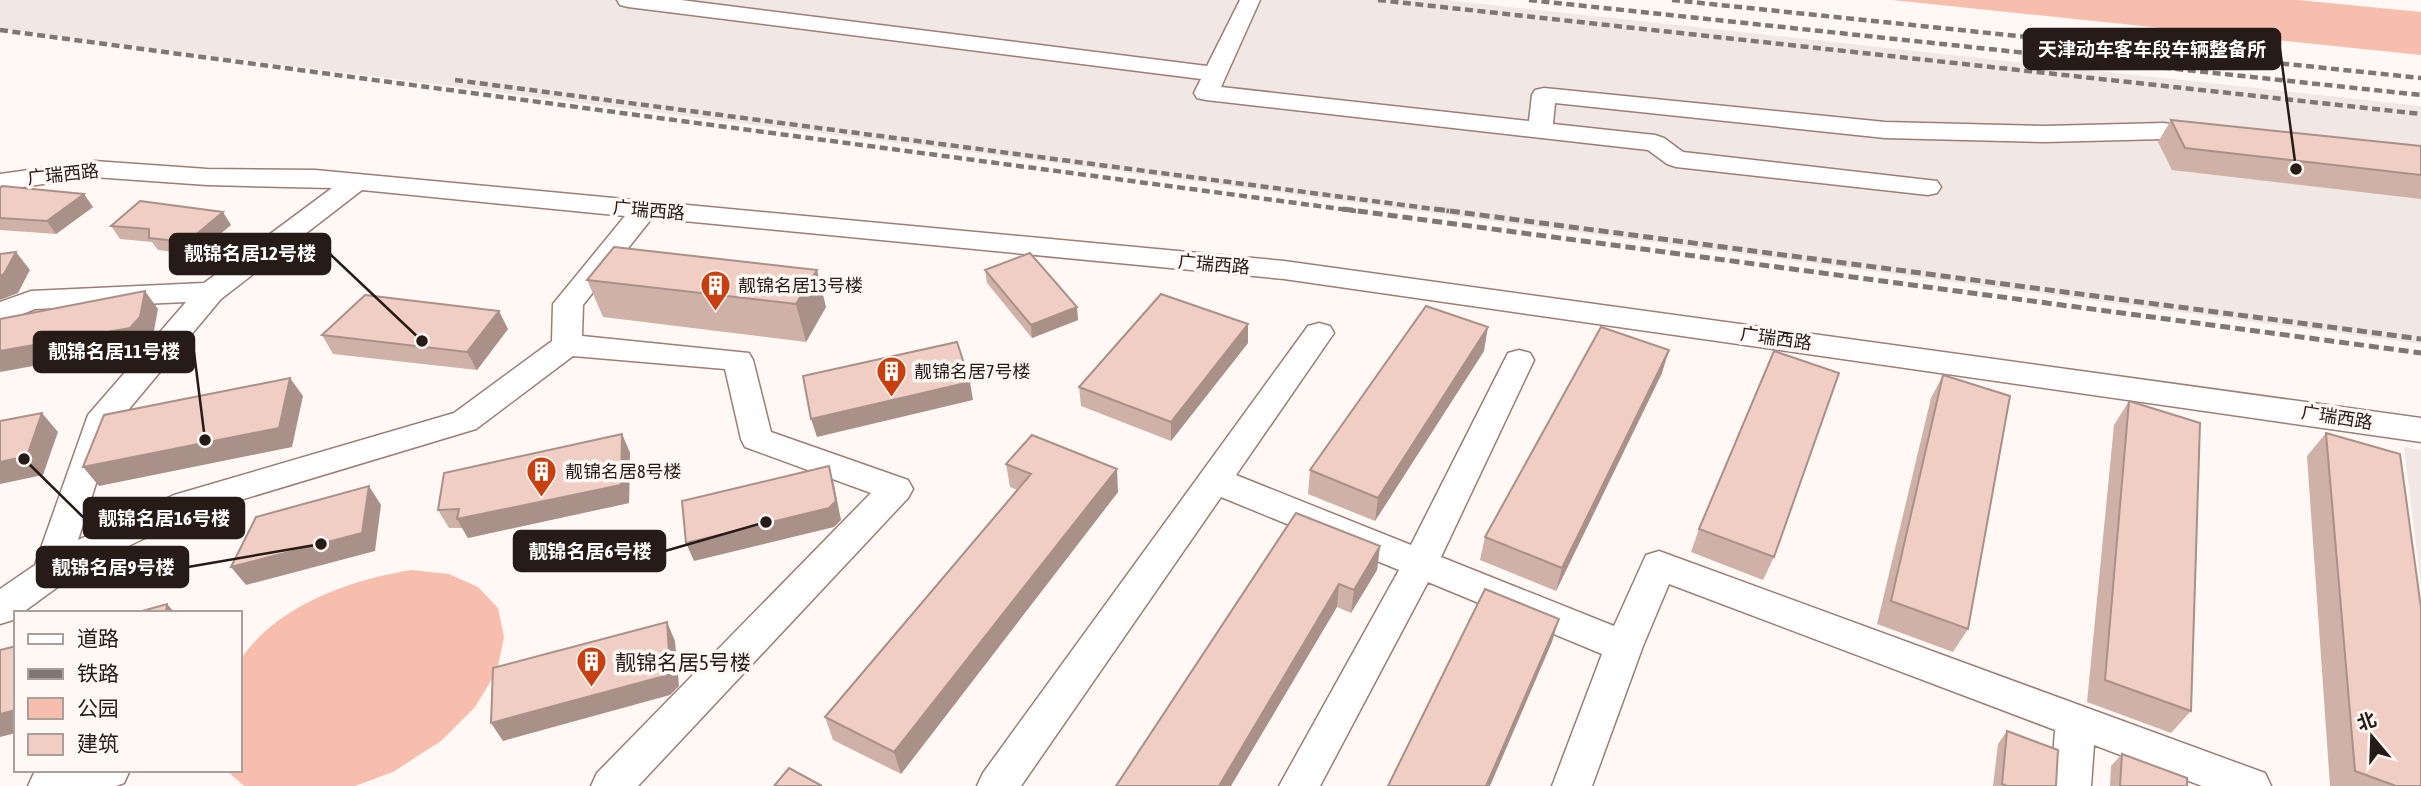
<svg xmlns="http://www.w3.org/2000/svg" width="2421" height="786" viewBox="0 0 2421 786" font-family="'Asap Condensed','Noto Sans SC',sans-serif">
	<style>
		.built { fill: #f1e7e4 }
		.green { fill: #f8bead }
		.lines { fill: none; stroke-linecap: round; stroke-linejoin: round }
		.minor-casing { stroke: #9d7d74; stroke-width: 3 }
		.minor { fill: #fff; fill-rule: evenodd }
		.rail-far1 { stroke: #807673; stroke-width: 4.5; stroke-dasharray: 8 4.5; stroke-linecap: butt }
		.rail { stroke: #807673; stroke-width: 5; stroke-dasharray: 10 5; stroke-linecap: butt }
		.wall { fill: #cfb1a8 }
		.shaded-wall { fill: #a99088 }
		.building { fill: #f1cec3; stroke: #a99088; stroke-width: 2 }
		.labels { text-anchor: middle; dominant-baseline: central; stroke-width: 7; stroke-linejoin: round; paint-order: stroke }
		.street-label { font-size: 18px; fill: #271b17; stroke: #fff8f5 }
		.poi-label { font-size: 18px; fill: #271b17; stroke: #fff8f5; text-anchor: start }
		.near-poi-label { font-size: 21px; fill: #271b17; stroke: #fff8f5; text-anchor: start }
		.leader { fill: none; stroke: #271b17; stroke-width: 2.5 }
		.callout-dot { fill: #271b17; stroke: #fff8f5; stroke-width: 2.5 }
		.callout { fill: #271b17; stroke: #271b17; stroke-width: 2.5 }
		.callout-label { font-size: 19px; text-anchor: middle; font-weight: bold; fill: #fff }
	</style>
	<rect width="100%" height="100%" fill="#fff8f5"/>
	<path class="built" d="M0 0H1446L2421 106V344L1040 161 0 29Z
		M2404 447 2421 450V586Z"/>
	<path class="green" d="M1892 0H2298L2421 12V55Z
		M411 570 449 574 478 587 498 608 504 637 497 671 475 707 441 741 393 772 355 786H244L226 770H240V660C277 605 350 580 411 570Z"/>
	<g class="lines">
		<defs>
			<path id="minor" d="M617 0H681L1207 66 1240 0H1260L1221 87 1529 121 1532 95 1535 90 1544 88 1885 122 2045 126 2164 123 2217 131 2221 136 2217 141 2208 144 2164 139 2045 142 1885 138 1555 103 1553 124 1655 135 1664 138 1683 152 1937 181 1941 187 1937 193 1928 195 1676 167 1667 164 1648 150 1206 100 1197 98 1194 93 1201 79 628 7 620 5Z
				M94 161 207 169 315 170 1284 261 2421 418V442L1284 279 652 218 583 305 582 336 749 353 753 360 771 432 908 480 913 489 908 498 638 786H591L597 773 871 493 745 447 741 439 725 369 573 356 476 429 197 513 118 551 63 583 22 613H16L13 620 0 624V589L35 565 88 415 186 302 35 309 0 323V302L31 291 204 283 332 188 207 185 94 177 0 190V174ZM362 190 625 216 553 304 552 341 454 413 174 495 78 540 114 427 221 299Z
				M1319 323 1330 326 1334 333 1236 475 1411 545 1508 353 1519 350 1530 353 1534 360 1441 557 1614 626 1646 555 1659 551 2265 773 2271 786H2202L2094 745 2091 786H2051L2055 730 1669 584 1643 646 1592 786H1552L1602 654 1428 582 1320 786H1279L1399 570 1221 497 1021 786H977L983 773 1308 326Z
				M41 770H130L124 783 116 786H28L34 773Z"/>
		</defs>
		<use href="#minor" class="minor-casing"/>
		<use href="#minor" class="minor"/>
		<path class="rail-far1" d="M1378 0 2421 114
			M1529 0 2421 95
			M1672 0 2421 78
			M0 30 1356 211
			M455 80 1449 211"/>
		<path class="rail" d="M1343 209 2421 353
			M1435 209 2421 339"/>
	</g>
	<path class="wall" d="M2171 120 2421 146V199L2172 170 2158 142Z
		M0 188 93 207 56 234 0 230Z
		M231 225 195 255 158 250 152 242 120 239 111 226Z
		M985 270 1078 320 1032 338 987 283Z
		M587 280 826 307 806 342 603 317Z
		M508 329 477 370 333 354 322 335Z
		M1248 343 1171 441 1081 406 1079 387Z
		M1484 351 1375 521 1308 494 1310 470Z
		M1662 373 1556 591 1480 560 1485 537Z
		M1943 375 1968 629 1953 652 1877 624 1931 398Z
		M2129 401 2191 711 2171 733 2087 702 2114 425Z
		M2326 433 2421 786H2330L2307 456Z
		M622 434 630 453 629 503 468 538 462 528H449L438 510Z
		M1006 464 1118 492 901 774 833 740 825 717 1017 490 1010 487Z
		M1699 529 1774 557 1763 580 1691 552Z
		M1380 546 1377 570 1351 613 1337 607 1116 786Z
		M2007 731 2056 786H1993L1998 744Z
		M2122 754 2187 786H2110L2111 766Z"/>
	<path class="shaded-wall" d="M84 194 93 207 56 234 47 221Z
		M223 212 231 225 195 255 187 242Z
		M16 252 30 270 18 293 0 300V276Z
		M817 270 826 307 806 342 796 304Z
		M145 291 158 309 153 336 144 346 0 372V351Z
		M1077 307 1078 320 1032 338 1031 325Z
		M499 311 508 329 477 370 467 352Z
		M1248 324V343L1171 441V422Z
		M1488 327 1484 351 1375 521 1378 498Z
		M1669 350 1662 373 1556 591 1562 568Z
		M290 378 303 396 292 447 99 486 83 467Z
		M970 382 973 400 817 437 811 419Z
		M42 413 58 432 43 475 0 484V462Z
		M622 434 630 453 629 503 468 538 457 519Z
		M829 466 834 485 841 520 834 527 694 561 686 543Z
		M1117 469 1118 492 901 774 894 752Z
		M369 486 381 505 375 551 246 585 231 567Z
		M1380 546 1377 570 1351 613 1354 590Z
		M1339 584 1337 607 1231 786H1219Z
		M167 604 175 613H166Z
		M1559 619 1552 642 1490 786H1486Z
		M667 622 675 641 679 686 670 695 503 741 491 723Z
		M16 710V733L0 737V714Z"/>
	<path class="building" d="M2171 120 2421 146V175L2185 148Z
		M2 186 84 194 47 221 0 218V188Z
		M140 201 223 212 187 242 149 238V229L111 226Z
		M614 247 817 270 796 304 587 280Z
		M16 252 4 274 0 276V254Z
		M1030 253 1077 307 1031 325 985 270Z
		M145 291 140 317 130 328 0 351V319Z
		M1161 294 1248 324 1171 422 1079 387Z
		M365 295 499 311 467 352 322 335Z
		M1426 306 1488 327 1378 498 1310 470Z
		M1601 327 1669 350 1562 568 1485 537Z
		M957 342 970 382 811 419 803 376Z
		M1774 351 1839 373 1774 557 1699 529Z
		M1943 375 2010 396 1968 629 1891 601Z
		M290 378 279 428 83 467 104 415Z
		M2129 401 2200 423 2191 711 2105 680Z
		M42 413 27 456 0 462V421Z
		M2326 433 2400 454 2421 608V786H2396L2355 771Z
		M622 434 621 485 457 519 459 509 438 510 444 473Z
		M1032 435 1117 469 894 752 825 717 1031 474 1006 464Z
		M829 466 836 501 829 508 686 543 682 501Z
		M369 486 362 533 231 567 256 517Z
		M1296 513 1380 546 1354 590 1339 584 1219 786H1116Z
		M1485 589 1559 619 1486 786H1388Z
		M167 604 166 613H135Z
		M667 622 670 668 661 677 491 723 493 668Z
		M16 646V710L0 714V650Z
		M2007 731 2058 750 2056 786H2007L2002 784Z
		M2122 754 2187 778V786H2120Z
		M789 768 822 786H774Z"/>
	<defs>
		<symbol id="building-pin" viewBox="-11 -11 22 30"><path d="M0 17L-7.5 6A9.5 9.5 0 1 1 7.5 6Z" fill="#c84010" stroke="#fff8f5"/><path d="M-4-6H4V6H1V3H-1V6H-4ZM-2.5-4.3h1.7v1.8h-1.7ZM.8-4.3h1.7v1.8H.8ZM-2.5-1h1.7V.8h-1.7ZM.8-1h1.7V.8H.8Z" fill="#fff"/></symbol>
	</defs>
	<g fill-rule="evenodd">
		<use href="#building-pin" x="698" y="268" width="35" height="47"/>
		<use href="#building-pin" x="874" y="354" width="35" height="47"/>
		<use href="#building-pin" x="524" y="454" width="35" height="47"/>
		<use href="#building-pin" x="574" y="644" width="35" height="47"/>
	</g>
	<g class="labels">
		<g class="street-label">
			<text transform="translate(63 174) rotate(-6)">广瑞西路</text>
			<text transform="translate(649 210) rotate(5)">广瑞西路</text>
			<text transform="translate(1214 264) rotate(5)">广瑞西路</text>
			<text transform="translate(1776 338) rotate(8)">广瑞西路</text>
			<text transform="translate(2337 417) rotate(9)">广瑞西路</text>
		</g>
		<g class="poi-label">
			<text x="738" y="285">靓锦名居13号楼</text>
			<text x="914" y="371">靓锦名居7号楼</text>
			<text x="565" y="471">靓锦名居8号楼</text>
		</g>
		<g class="near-poi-label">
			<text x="615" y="662">靓锦名居5号楼</text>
		</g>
	</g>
	<path class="leader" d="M2296 169L2280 49M422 341L330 254M205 440L194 352M24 459L84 518M766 522L665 551M321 544L188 567"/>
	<g class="callout-dot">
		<circle cx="2296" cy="169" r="7"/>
		<circle cx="422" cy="341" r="7"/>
		<circle cx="205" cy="440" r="7"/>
		<circle cx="24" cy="459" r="7"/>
		<circle cx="766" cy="522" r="7"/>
		<circle cx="321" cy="544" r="7"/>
	</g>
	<g class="callout">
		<rect x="2024" y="29" width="256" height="40" rx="7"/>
		<rect x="170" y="234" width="160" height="40" rx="7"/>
		<rect x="34" y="332" width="160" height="40" rx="7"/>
		<rect x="84" y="498" width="160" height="40" rx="7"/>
		<rect x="514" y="531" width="151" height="40" rx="7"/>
		<rect x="37" y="547" width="151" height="40" rx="7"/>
	</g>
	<g class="callout-label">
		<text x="2152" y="56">天津动车客车段车辆整备所</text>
		<text x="250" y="260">靓锦名居12号楼</text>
		<text x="114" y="358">靓锦名居11号楼</text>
		<text x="164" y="525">靓锦名居16号楼</text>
		<text x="590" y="558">靓锦名居6号楼</text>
		<text x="113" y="574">靓锦名居9号楼</text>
	</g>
	<rect x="14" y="611" width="228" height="161" fill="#fff8f5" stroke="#a9a09c" stroke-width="2"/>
	<rect x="28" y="634" width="35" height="10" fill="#ffffff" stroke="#a9a09c" stroke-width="2"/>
	<text x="77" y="646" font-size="21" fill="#271b17">道路</text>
	<rect x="28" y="669" width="35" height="10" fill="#807673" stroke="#a9a09c" stroke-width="2"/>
	<text x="77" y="681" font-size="21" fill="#271b17">铁路</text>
	<rect x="28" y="698" width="35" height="21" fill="#f8bead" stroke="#a9a09c" stroke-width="2"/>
	<text x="77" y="716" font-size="21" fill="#271b17">公园</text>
	<rect x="28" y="734" width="35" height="21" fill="#f1cec3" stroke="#a9a09c" stroke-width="2"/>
	<text x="77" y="751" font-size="21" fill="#271b17">建筑</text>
	<g transform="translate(2372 737) rotate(341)" stroke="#fff8f5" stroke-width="5" paint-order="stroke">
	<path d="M0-5L12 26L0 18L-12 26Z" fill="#271b17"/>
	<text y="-10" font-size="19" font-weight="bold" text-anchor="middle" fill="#271b17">北</text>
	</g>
</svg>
